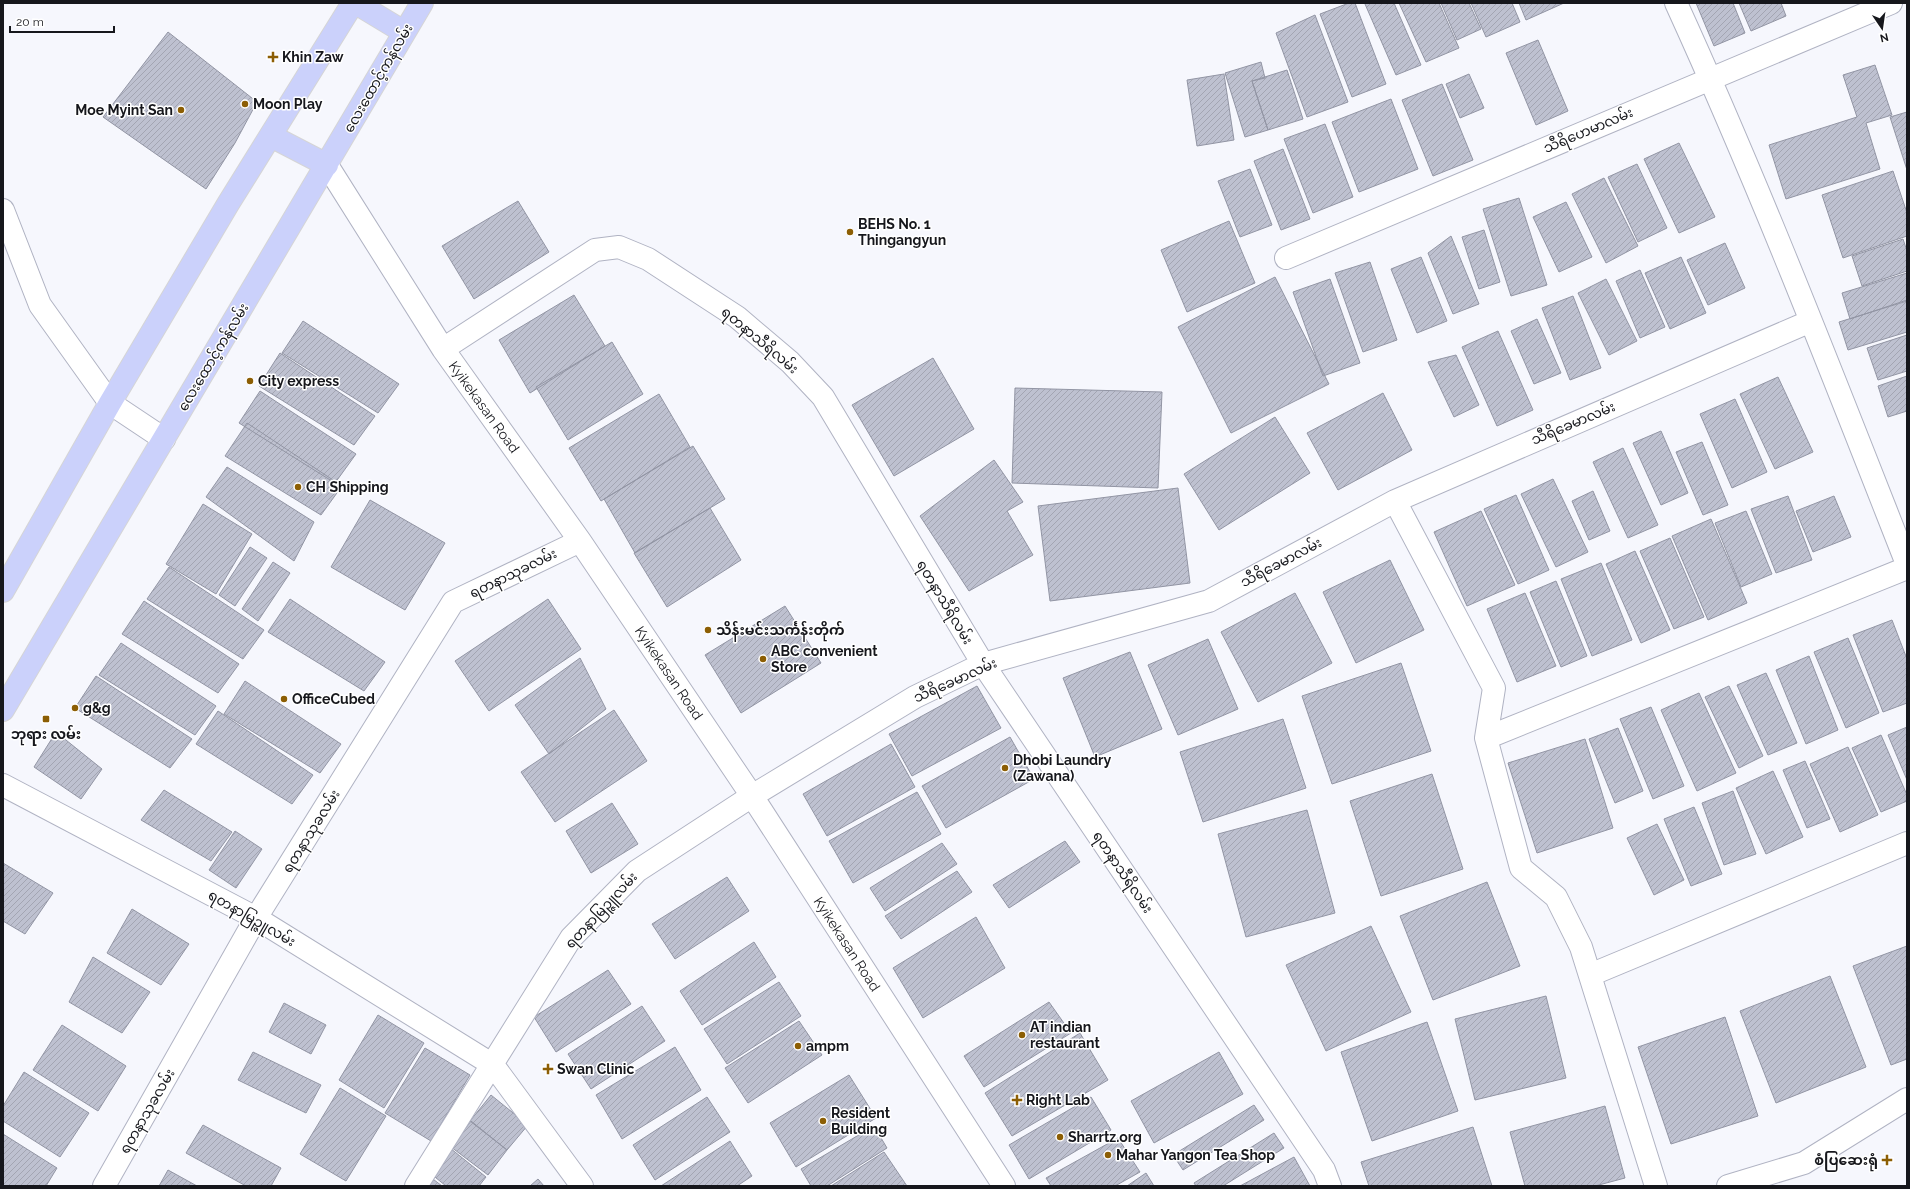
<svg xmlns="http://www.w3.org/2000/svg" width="1910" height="1189" viewBox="0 0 1910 1189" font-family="Raleway,'Noto Sans Myanmar',sans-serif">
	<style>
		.building { fill: url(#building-hatch); stroke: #9295a4 }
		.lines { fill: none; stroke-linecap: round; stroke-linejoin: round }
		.minor-casing { stroke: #b0b3c3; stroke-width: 24 }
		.major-casing { stroke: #d5d5d6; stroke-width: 24 }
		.minor { stroke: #fff; stroke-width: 22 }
		.major { stroke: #cbd1fb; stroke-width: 22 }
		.poi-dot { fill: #8c5e04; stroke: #fff; stroke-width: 1.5 }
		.labels { text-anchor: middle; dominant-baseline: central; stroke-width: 3; stroke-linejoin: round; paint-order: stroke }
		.poi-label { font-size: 14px; font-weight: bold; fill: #16171c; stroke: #fff; text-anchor: start }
		.street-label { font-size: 14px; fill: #16171c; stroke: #fff }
	</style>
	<defs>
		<pattern id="building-hatch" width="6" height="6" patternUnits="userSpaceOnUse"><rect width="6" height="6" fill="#bec1d0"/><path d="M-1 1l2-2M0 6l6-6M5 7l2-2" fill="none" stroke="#a3a5b2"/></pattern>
	</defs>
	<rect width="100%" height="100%" fill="#f6f7fd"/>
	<path class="building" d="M1349 3H1355L1386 84 1352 97 1320 14Z
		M1367 3H1394L1421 65 1396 75 1365 4Z
		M1399 3H1439L1459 48 1426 62Z
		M1441 3H1469L1481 29 1457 40Z
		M1471 3H1512L1520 22 1486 37Z
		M1519 3H1564L1526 20Z
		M1696 3H1733L1745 33 1714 46Z
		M1739 3H1781L1786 16 1751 31Z
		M1315 15 1348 102 1307 117 1276 33Z
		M168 32 257 102 235 143 206 189 103 117Z
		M1538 40 1568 111 1536 125 1506 53Z
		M1261 62 1265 78 1252 81 1268 130 1245 137 1225 73Z
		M1875 65 1892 115 1866 123 1880 169 1786 199 1769 145 1857 117 1843 75Z
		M1287 70 1303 119 1268 130 1252 81Z
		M1224 74 1234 140 1197 146 1187 80Z
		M1469 74 1484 108 1460 118 1446 84Z
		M1442 84 1473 160 1433 176 1402 100Z
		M1391 99 1418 169 1359 192 1332 122Z
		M1907 112V170L1890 117Z
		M1325 124 1353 197 1313 213 1284 139Z
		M1679 143 1715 217 1679 233 1644 159Z
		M1283 149 1310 219 1281 230 1254 161Z
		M1637 164 1667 228 1638 242 1608 177Z
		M1250 169 1272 225 1240 237 1218 181Z
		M1893 171 1907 213V236L1843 258 1822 195Z
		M1604 178 1638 246 1606 263 1572 194Z
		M1519 198 1547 285 1511 296 1483 209Z
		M518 201 549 252 474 299 442 246Z
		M1566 202 1592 257 1559 272 1533 217Z
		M1229 221 1255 283 1187 312 1161 250Z
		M1484 230 1500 282 1479 289 1462 237Z
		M1451 236 1479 304 1453 314 1428 253Z
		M1903 239 1907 251V271L1862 286 1852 256Z
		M1725 243 1745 288 1708 305 1687 260Z
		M1421 257 1447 321 1417 333 1391 269Z
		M1681 257 1706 313 1670 329 1645 273Z
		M1370 262 1397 340 1363 352 1335 273Z
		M1640 270 1665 327 1640 338 1616 281Z
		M1907 273V300L1850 319 1842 293Z
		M1275 277 1329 384 1231 433 1178 327Z
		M1330 279 1360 363 1323 376 1293 292Z
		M1606 279 1637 341 1609 355 1578 293Z
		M574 295 605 346 530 393 499 340Z
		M1573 296 1601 368 1570 380 1542 308Z
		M1907 301V332L1848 350 1839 322Z
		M1537 319 1561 373 1534 384 1511 331Z
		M303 321 399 384 378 413 282 353Z
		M1498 331 1533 410 1497 426 1462 347Z
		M1907 335V371L1878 380 1867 348Z
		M612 342 643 394 568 440 536 387Z
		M280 353 375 416 354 445 259 386Z
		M1456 355 1479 405 1454 417 1428 362Z
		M933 358 974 429 894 476 852 405Z
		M1907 376V411L1888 417 1878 386Z
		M1778 377 1813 452 1775 469 1740 394Z
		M1015 388 1162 392 1158 488 1012 483Z
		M260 391 356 454 335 483 239 423Z
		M1383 393 1412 450 1338 490 1307 433Z
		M659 394 690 447 601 501 569 448Z
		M1735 399 1767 472 1732 488 1700 414Z
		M1275 417 1310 473 1219 530 1184 474Z
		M247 423 342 486 321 515 225 456Z
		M1661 431 1688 493 1661 505 1633 443Z
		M1702 442 1728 505 1703 515 1676 452Z
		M693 446 725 499 635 553 604 499Z
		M1623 448 1658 525 1628 538 1593 462Z
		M994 460 1023 502 1007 511 1033 555 969 591 920 516Z
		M227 467 314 522 294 561 206 497Z
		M1553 479 1588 552 1556 567 1521 494Z
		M1178 488 1190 583 1050 601 1038 506Z
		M1593 491 1610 531 1589 540 1572 501Z
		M1516 495 1549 570 1518 584 1484 509Z
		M1788 496 1812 560 1776 573 1751 509Z
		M1834 496 1851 537 1813 552 1796 511Z
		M370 500 445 543 405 610 331 567Z
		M203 504 252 534 216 594 166 564Z
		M710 508 741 560 667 607 634 553Z
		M1481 511 1515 585 1467 606 1434 532Z
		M1746 511 1772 574 1741 587 1715 523Z
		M1711 519 1747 603 1708 620 1672 536Z
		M1670 538 1704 617 1674 629 1640 551Z
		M250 547 267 558 235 606 219 595Z
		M1635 551 1670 630 1641 643 1606 564Z
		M1390 560 1424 630 1356 663 1323 592Z
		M273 562 290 573 258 621 242 609Z
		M1601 563 1632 640 1592 656 1561 579Z
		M169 567 264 630 243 659 147 599Z
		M1556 581 1587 656 1561 667 1530 592Z
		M1295 593 1332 663 1258 702 1221 632Z
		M1525 593 1556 666 1517 682 1487 609Z
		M290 599 385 662 364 691 268 632Z
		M548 599 581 649 489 711 455 661Z
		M144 601 239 664 218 693 122 634Z
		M785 606 821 663 741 713 705 655Z
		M1892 620 1907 659V703L1883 712 1853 635Z
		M1848 638 1879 713 1846 728 1814 652Z
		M1208 639 1238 709 1178 735 1148 665Z
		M121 643 216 706 195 735 99 675Z
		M1130 652 1162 729 1095 757 1063 678Z
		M1809 656 1838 730 1806 744 1776 670Z
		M580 658 606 709 549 754 515 705Z
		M1401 663 1431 751 1332 784 1302 696Z
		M1766 673 1797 743 1768 755 1737 685Z
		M96 676 192 739 170 768 75 708Z
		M245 681 341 744 320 773 224 714Z
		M977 686 1001 728 912 776 889 734Z
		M1729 686 1763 756 1739 768 1705 697Z
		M1699 693 1736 773 1697 791 1661 710Z
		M1651 707 1684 786 1653 799 1620 719Z
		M614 710 647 761 555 822 521 772Z
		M218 711 313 775 292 804 196 744Z
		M1283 719 1306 788 1203 822 1180 752Z
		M1907 727V780L1888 735Z
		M1618 728 1643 791 1615 803 1589 739Z
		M56 732 102 769 81 799 34 767Z
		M1881 735 1907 795V801L1881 812 1852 748Z
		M1010 737 1034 779 946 828 922 786Z
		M1585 739 1613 828 1537 853 1508 763Z
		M891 744 915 787 827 836 803 794Z
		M1848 747 1878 815 1840 832 1810 764Z
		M1805 761 1830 819 1807 828 1783 770Z
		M1773 771 1803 837 1766 854 1736 788Z
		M1432 774 1463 869 1381 896 1350 801Z
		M164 790 232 832 211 861 141 820Z
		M1733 791 1756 854 1724 865 1702 803Z
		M917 792 941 834 853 883 829 841Z
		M612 803 638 844 591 873 566 831Z
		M1694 807 1722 874 1691 886 1664 819Z
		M1307 810 1335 913 1246 937 1218 834Z
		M1657 824 1684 880 1654 895 1627 838Z
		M235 831 262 849 236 888 209 870Z
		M1065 841 1080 862 1009 908 993 885Z
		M942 843 957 864 885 911 870 888Z
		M3 863 53 893 25 934 3 921Z
		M957 871 972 892 901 939 885 916Z
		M727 877 749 911 675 959 652 924Z
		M1487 882 1520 966 1433 1000 1400 916Z
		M132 909 189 944 161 985 107 953Z
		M976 917 1005 968 923 1018 893 968Z
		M1371 926 1411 1012 1326 1051 1286 965Z
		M754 942 776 977 702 1025 680 991Z
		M1907 946V1059L1891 1065 1853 966Z
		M93 957 150 992 122 1033 69 1002Z
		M608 970 631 1004 556 1052 534 1017Z
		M1830 976 1866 1067 1776 1103 1740 1011Z
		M779 982 801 1016 727 1064 704 1029Z
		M1546 996 1566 1078 1475 1100 1455 1019Z
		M1049 1002 1071 1033 984 1087 964 1056Z
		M284 1003 326 1025 311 1054 269 1032Z
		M642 1006 665 1041 591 1089 568 1054Z
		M378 1015 424 1043 384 1108 339 1080Z
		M1725 1017 1758 1116 1671 1144 1638 1047Z
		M799 1021 822 1055 748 1103 725 1068Z
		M1427 1022 1458 1111 1372 1141 1341 1052Z
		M62 1025 126 1066 98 1111 33 1070Z
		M1080 1033 1108 1080 1012 1136 985 1093Z
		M675 1047 701 1090 622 1139 596 1095Z
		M425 1048 470 1075 431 1141 385 1113Z
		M253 1052 321 1085 306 1113 238 1080Z
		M1219 1052 1243 1094 1154 1143 1131 1101Z
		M24 1072 89 1113 60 1157 3 1121V1106Z
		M849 1075 876 1118 796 1167 770 1123Z
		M340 1088 386 1116 346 1181 300 1154Z
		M491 1095 528 1125 507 1150 470 1121Z
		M707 1097 730 1132 655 1180 633 1145Z
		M1091 1097 1111 1130 1029 1179 1009 1145Z
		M1254 1105 1264 1120 1183 1170 1173 1155Z
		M1605 1106 1625 1178 1595 1186H1525L1510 1132Z
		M471 1121 507 1150 488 1175 451 1147Z
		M203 1125 281 1168 271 1186H246L186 1153Z
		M874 1126 887 1148 827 1186H811L801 1169Z
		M1473 1127 1492 1186H1369L1361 1162Z
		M1274 1133 1284 1148 1223 1186H1196L1194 1183Z
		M3 1134 57 1168 46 1186H3Z
		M1118 1138 1140 1172 1115 1186H1051L1046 1178Z
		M730 1141 752 1176 737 1186H661Z
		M450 1148 486 1177 479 1186H446L430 1173Z
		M884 1152 907 1186H831Z
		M1294 1157 1310 1186H1240Z
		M168 1170 197 1186H159Z
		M1146 1173 1154 1186H1127Z
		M429 1176 442 1186H421Z
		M538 1179 544 1186H530Z"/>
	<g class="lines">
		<defs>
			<path id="minor" d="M1676 3C1760 187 1833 376 1907 564
				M327 165 443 349 580 541 752 796 1004 1186
				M3 210 40 305 110 403 164 439
				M1286 258 1891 3
				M443 349 595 250 619 247 648 259 737 317 790 362 823 397 983 664 1324 1170 1330 1186
				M1395 501 1494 688 1486 738 1521 868 1556 897 1581 947 1656 1186
				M1486 738 1907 568
				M3 785 256 918 493 1065 582 1186
				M1590 975 1907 843
				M104 1186 256 918 453 602 580 541
				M416 1186 571 938 637 871 752 796 915 697 983 664 1209 601 1395 501 1811 321
				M1728 1186 1804 1163 1907 1099"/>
			<path id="major" d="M356 3 404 32
				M271 136 327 165
				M3 591 110 403 228 204 353 3
				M3 710 422 3"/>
		</defs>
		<use href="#minor" class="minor-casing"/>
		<use href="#major" class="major-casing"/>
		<use href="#minor" class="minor"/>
		<use href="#major" class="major"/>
	</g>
	<g class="poi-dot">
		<path d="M271 51h4v4h4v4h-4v4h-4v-4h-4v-4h4z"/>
		<circle cx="245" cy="104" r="4"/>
		<circle cx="181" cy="110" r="4"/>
		<circle cx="850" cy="232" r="4"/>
		<circle cx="250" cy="381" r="4"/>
		<circle cx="298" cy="487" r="4"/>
		<circle cx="708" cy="630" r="4"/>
		<circle cx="763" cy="659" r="4"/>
		<circle cx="284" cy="699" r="4"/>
		<circle cx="75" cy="708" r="4"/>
		<rect x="42" y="715" width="8" height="8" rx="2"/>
		<circle cx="1005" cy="768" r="4"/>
		<circle cx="1022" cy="1035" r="4"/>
		<circle cx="798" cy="1046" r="4"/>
		<path d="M546 1063h4v4h4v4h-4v4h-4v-4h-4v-4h4z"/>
		<path d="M1015 1094h4v4h4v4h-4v4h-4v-4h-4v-4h4z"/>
		<circle cx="823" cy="1121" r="4"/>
		<circle cx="1060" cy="1137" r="4"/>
		<circle cx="1108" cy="1155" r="4"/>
		<path d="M1885 1154h4v4h4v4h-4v4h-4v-4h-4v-4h4z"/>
	</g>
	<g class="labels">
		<g class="poi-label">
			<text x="282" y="57">Khin Zaw</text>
			<text x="253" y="104">Moon Play</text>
			<text x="173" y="110" text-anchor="end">Moe Myint San</text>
			<text x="858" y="224">BEHS No. 1<tspan x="858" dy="16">Thingangyun</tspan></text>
			<text x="258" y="381">City express</text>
			<text x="306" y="487">CH Shipping</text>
			<text x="716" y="630">သိန်းမင်းသင်္ကန်းတိုက်</text>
			<text x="771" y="651">ABC convenient<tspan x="771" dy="16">Store</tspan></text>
			<text x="292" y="699">OfficeCubed</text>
			<text x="83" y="708">g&amp;g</text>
			<text x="46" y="734" text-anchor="middle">ဘုရား လမ်း</text>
			<text x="1013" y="760">Dhobi Laundry<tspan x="1013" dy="16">(Zawana)</tspan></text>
			<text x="1030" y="1027">AT indian<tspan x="1030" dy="16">restaurant</tspan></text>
			<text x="806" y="1046">ampm</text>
			<text x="557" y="1069">Swan Clinic</text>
			<text x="1026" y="1100">Right Lab</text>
			<text x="831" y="1113">Resident<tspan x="831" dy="16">Building</tspan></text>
			<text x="1068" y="1137">Sharrtz.org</text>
			<text x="1116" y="1155">Mahar Yangon Tea Shop</text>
			<text x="1878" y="1160" text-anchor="end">စံပြဆေးရုံ</text>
		</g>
		<g class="street-label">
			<text transform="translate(378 78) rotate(-60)">လေးထောင့်ကန်လမ်း</text>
			<text transform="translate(1588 130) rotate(-23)">သီရိဟေမာလမ်း</text>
			<text transform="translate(760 340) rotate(40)">ရတနာသီရိလမ်း</text>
			<text transform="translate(213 357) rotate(-59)">လေးထောင့်ကန်လမ်း</text>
			<text transform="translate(484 407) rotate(54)">Kyikekasan Road</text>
			<text transform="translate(1573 423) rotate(-23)">သီရိခေမာလမ်း</text>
			<text transform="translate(1281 562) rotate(-28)">သီရိခေမာလမ်း</text>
			<text transform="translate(513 573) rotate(-26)">ရတနာသုခလမ်း</text>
			<text transform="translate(945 602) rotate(59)">ရတနာသီရိလမ်း</text>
			<text transform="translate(669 673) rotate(56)">Kyikekasan Road</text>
			<text transform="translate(955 680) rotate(-24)">သီရိခေမာလမ်း</text>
			<text transform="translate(311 831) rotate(-58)">ရတနာသုခလမ်း</text>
			<text transform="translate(1123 872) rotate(56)">ရတနာသီရိလမ်း</text>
			<text transform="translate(601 910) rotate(-47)">ရတနာမြဉ္ဇူလမ်း</text>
			<text transform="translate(252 918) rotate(30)">ရတနာမြဉ္ဇူလမ်း</text>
			<text transform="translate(847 944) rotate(57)">Kyikekasan Road</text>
			<text transform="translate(147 1111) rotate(-60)">ရတနာသုခလမ်း</text>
		</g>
	</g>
	<rect width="1910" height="1189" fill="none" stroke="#16171c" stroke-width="8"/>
	<g transform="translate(1882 28) rotate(167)" stroke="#ffffff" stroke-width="3" paint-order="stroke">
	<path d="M0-3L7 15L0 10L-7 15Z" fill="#16171c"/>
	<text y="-6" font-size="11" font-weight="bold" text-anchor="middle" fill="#16171c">N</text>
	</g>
	<path d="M10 26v6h104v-6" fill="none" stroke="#16171c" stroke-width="2"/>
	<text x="16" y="26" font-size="12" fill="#16171c" stroke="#ffffff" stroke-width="3" paint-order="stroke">20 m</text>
</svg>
